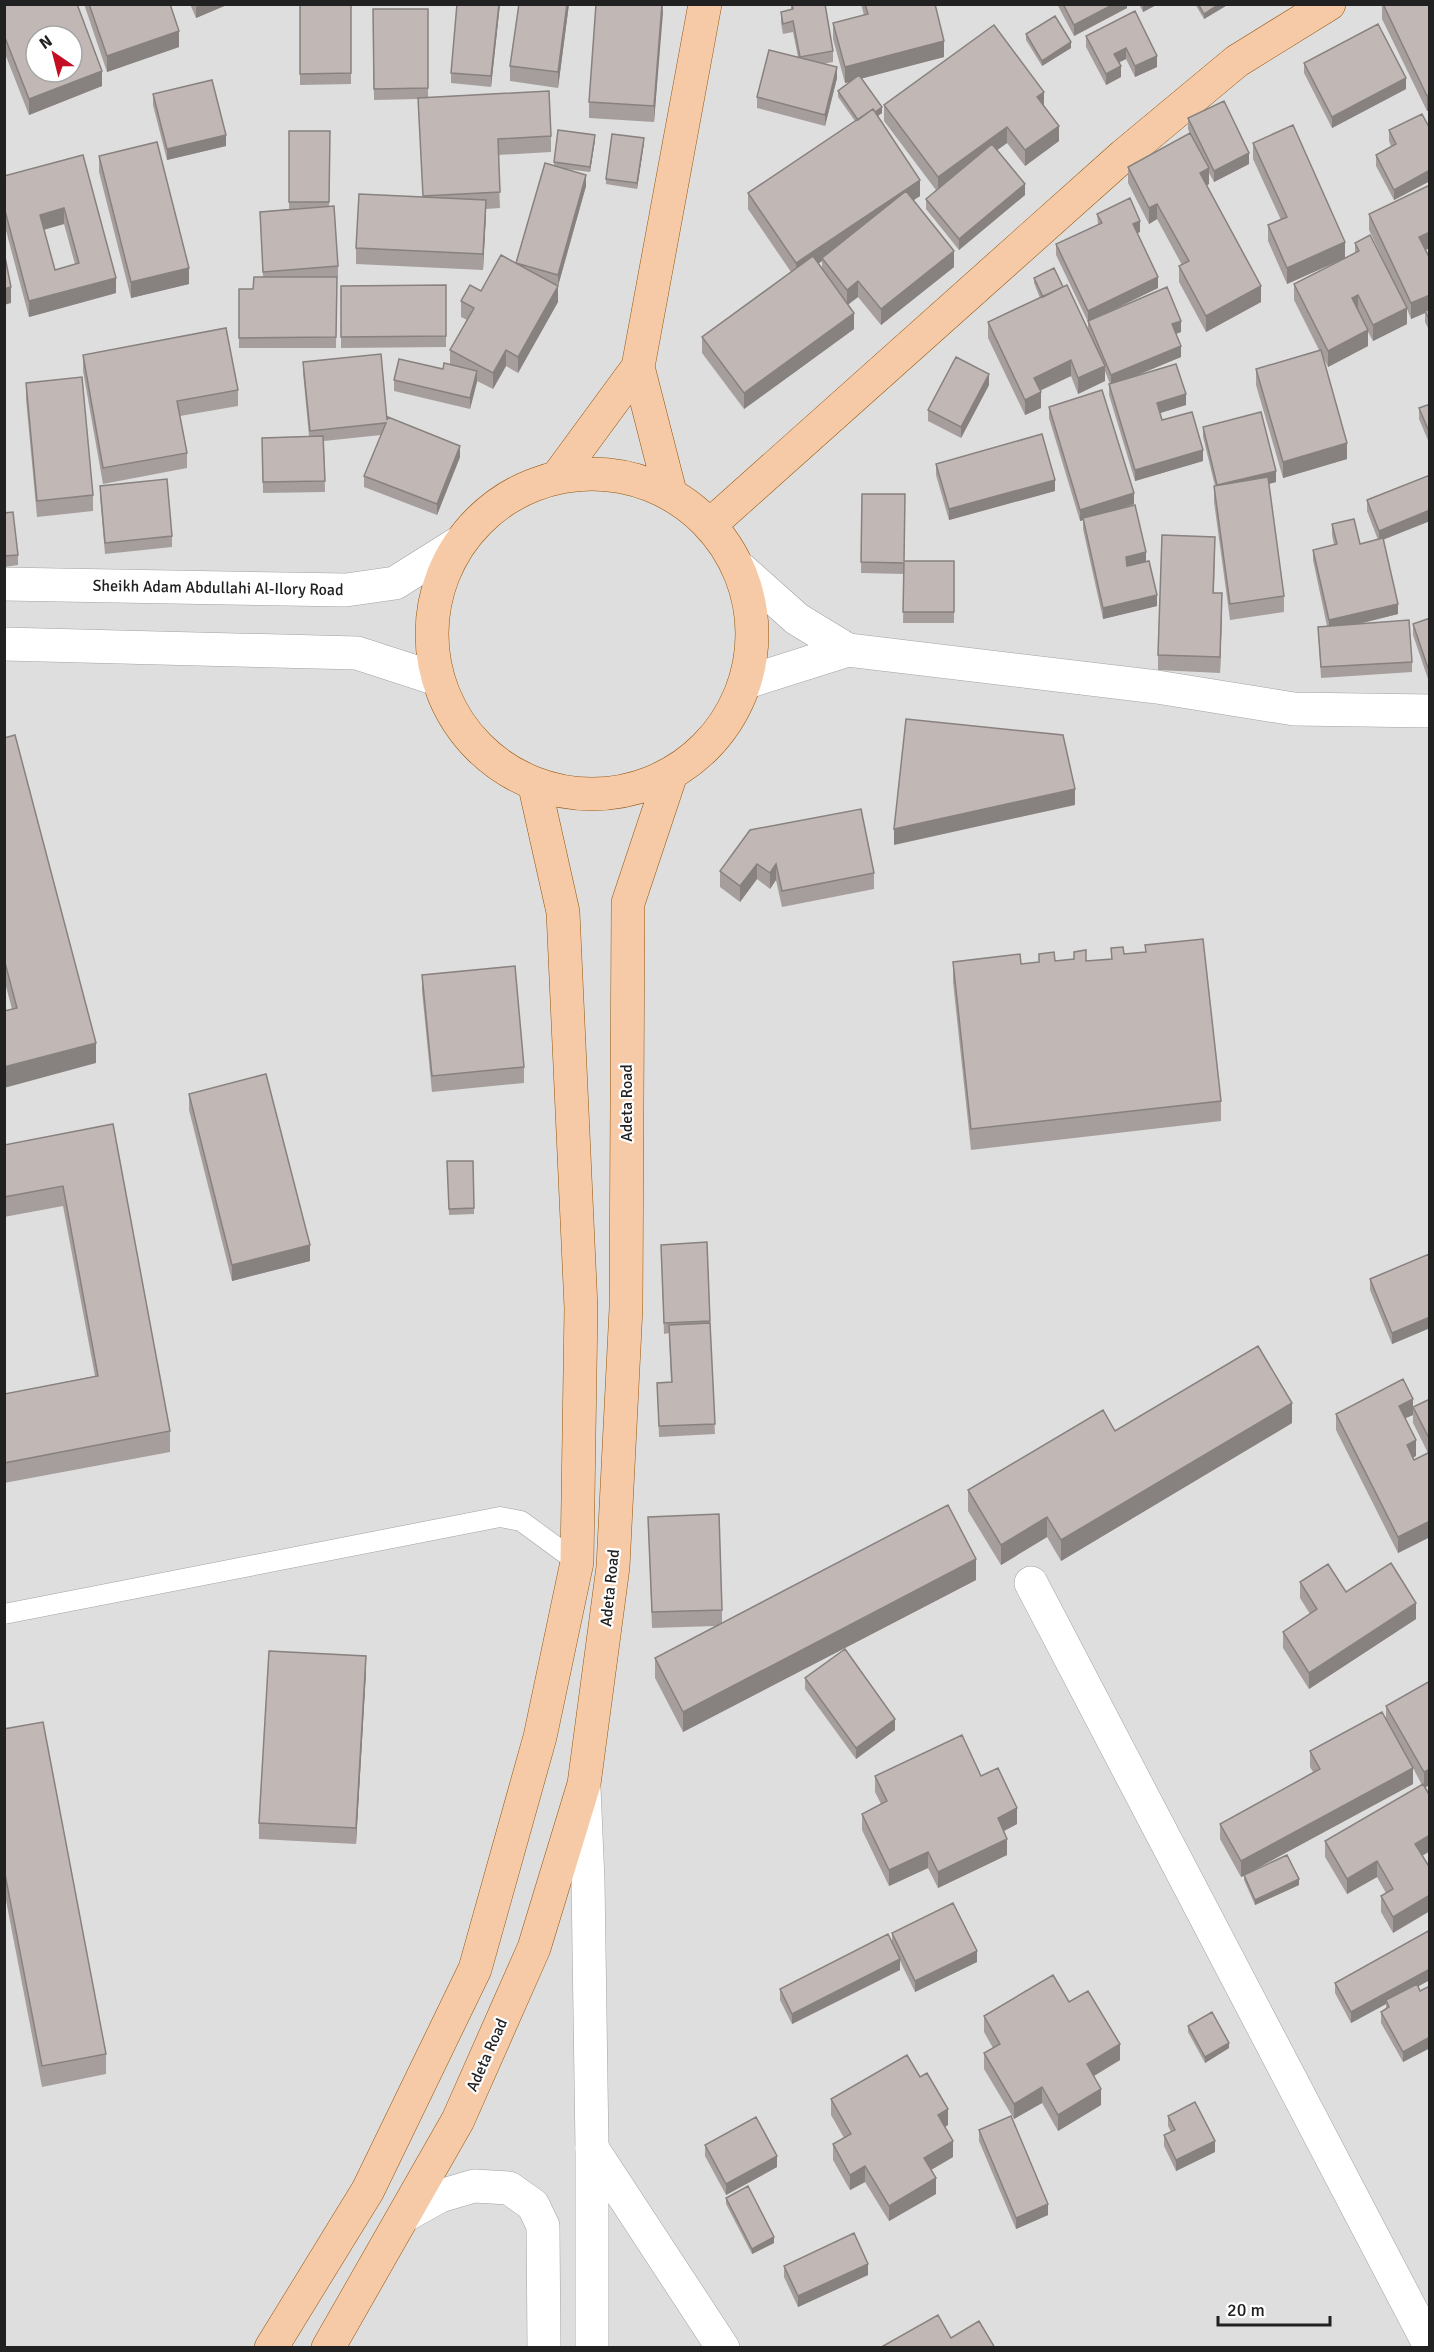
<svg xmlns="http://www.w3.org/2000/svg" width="1434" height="2352" viewBox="0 0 1434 2352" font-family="Signika,sans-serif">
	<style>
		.residential { fill: #dfdede; fill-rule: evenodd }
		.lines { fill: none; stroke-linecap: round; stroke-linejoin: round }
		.service-casing { stroke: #a2a2a2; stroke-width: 21 }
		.minor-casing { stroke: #a2a2a2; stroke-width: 34 }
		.tertiary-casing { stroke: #a2a2a2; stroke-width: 34 }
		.primary-casing { stroke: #93550a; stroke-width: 34 }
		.service { stroke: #fff; stroke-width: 20 }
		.minor { stroke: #fff; stroke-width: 33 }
		.tertiary { stroke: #fff; stroke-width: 33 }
		.primary { stroke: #f6caa7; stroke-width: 33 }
		.wall { fill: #a69e9c; fill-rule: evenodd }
		.shaded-wall { fill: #87817f }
		.building { fill: #c1b8b5; stroke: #87817f; stroke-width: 1.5; fill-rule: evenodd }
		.labels { text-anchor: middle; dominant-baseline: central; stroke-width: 4.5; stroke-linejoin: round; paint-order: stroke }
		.street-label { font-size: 16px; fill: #212121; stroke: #fff }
	</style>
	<rect width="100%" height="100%" fill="#f0ede8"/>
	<path class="residential" d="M5 5H1429V2347H5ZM36 36H72V72H36Z"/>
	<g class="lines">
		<defs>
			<path id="service" d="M4 1614 500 1517 521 1521 577 1562"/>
			<path id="minor" d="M1031 1583 1430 2346
				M592 2148 723 2348"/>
			<path id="tertiary" d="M741 569 797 619 848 650
				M4 584 346 590 395 583 457 544
				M4 644 357 653 434 678
				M747 682 848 650 1157 687 1294 709 1430 711
				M584 1788 588 1881 592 2148V2348
				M404 2216 440 2196 474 2186 509 2188 533 2205 543 2226 544 2348"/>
			<path id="primary" d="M432 634a160 160 0 1 1 320 0a160 160 0 1 1-320 0Z
				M558 476 638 367
				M670 492 638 367 705 4
				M711 524 1124 155 1237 61 1329 4
				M271 2348 368 2190 475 1969 540 1737 577 1562 581 1308 563 912 535 787
				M328 2348 458 2120 534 1948 584 1784 613 1567 626 1308 628 903 670 777"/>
		</defs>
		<use href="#service" class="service-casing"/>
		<use href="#minor" class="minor-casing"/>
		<use href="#tertiary" class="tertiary-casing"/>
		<use href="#primary" class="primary-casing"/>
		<use href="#service" class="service"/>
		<use href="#minor" class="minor"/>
		<use href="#tertiary" class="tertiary"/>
		<use href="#primary" class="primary"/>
	</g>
	<path class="wall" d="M4 4 102 86 29 115 4 51Z
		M84 4H170L179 47 107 72Z
		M190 4H229L196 18Z
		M300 4H351V84L300 85Z
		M500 4 491 87 451 83V73Z
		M569 4 558 88 510 81V66Z
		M663 4 654 122 589 118V102Z
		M791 4H825L833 51V62L823 64 837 78 825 126 757 108V97L798 57 793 32 783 34 781 23V12L791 10Z
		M861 4H935L944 57 861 78 882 113 877 116 920 196 913 200 954 267 881 325 858 297 848 305 854 329 744 409 702 353V337L791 272 748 209V193L855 121 838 97V91L852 81 845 83 833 39V23L864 15ZM822 261V270L818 264Z
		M1057 4H1127V8L1074 36Z
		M1139 4H1158L1143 12Z
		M1195 4H1229L1204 19Z
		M1382 4H1430L1427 111 1382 19Z
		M373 9H428V98L551 136V152L498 155 500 208 486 209 483 270 356 264V248L423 197 418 99 374 100Z
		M1135 11 1157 67 1135 77 1126 59 1119 62 1121 77 1106 85 1086 47V36Z
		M1026 34 1071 48 1042 66 1026 40Z
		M1304 63 1406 89 1332 128 1304 73Z
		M153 94 226 146 167 160 153 105Z
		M884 105H1044L1059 141 1025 166 1007 143 997 150 1025 195 959 250 926 209V199L936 190 884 121Z
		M1188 118 1249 164 1214 182 1209 173V184L1207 185 1261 302 1206 332 1179 282V266L1182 265 1157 219 1149 224 1128 183V167L1190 134 1188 129Z
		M1430 129V181L1394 200 1376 166V155L1391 146 1389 141V130Z
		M289 131H330L329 206 338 266V277H337L336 348H239V289H253L263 277 260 212 289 209Z
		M595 140 590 172 566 169 586 186 558 286V302L518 373 506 366 493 389 477 381 470 409 394 391V380L443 369 450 364V350L467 320 461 317V301L481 291 516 263 554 166V162Z
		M644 143 637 189 606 184V179Z
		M1253 143 1345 258 1287 284 1268 241V225L1281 220 1253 159Z
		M83 155 116 293 29 317 4 223V176ZM64 224 75 264 55 270 44 229Z
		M99 156 189 284 131 298 99 172Z
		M1097 214 1140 232 1137 233 1158 288 1107 312 1181 332 1176 334 1181 357 1133 377 1186 405 1160 413 1162 420 1203 461 1135 481 1109 395V384H1110L1105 371V381L1078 394 1071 376 1040 391 1041 408 1025 415 988 338V322L1040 298 1034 283V278L1063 287 1088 329V322L1056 255V244L1098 225Z
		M1369 214 1425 250 1430 259V332L1425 322V313L1411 319 1407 309V324L1373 341 1368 332V346L1328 367 1323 357 1347 459 1283 478 1256 385V369L1319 350 1294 300V284L1355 253V243L1402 299 1369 230Z
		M446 285V347L341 348V286Z
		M83 355 238 390V406L180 416 187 453V468L103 484 83 371Z
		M303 362 387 420 460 457 437 515 364 487V476L381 435 324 441 325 492 263 493 262 438 309 436 303 373Z
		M26 383 93 495V511L37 517 26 399Z
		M989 385 961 438 928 421V410Z
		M1430 404V445L1419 419V408Z
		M1049 407 1134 504 1113 511 1146 561 1157 606 1103 619 1083 529V520L1080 521 1049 418Z
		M1203 427 1276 482 1269 484 1284 596V612L1230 620 1214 502V486H1215L1203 437Z
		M936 464 1055 491 949 520 936 475Z
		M1430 475V521L1383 540 1398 614 1359 624 1412 662V672L1321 678 1318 627 1327 626 1313 560V550L1334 545 1332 535V524L1360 544 1378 540 1367 511V500Z
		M100 486 172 536V547L105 554 100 496Z
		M862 494 904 561H954V623H903L904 574 861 573Z
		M4 513 18 555V565L4 567Z
		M1215 552 1214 593 1222 609 1220 673 1158 670V655Z
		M1430 618V678L1428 679 1413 635V624Z
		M4 738 96 1063 12 1009 4 979Z
		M861 809 874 873V889L782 907 776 880 770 889 757 879 740 902 720 887V871Z
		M1145 945 1221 1101V1121L971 1150 953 982V962L1021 964 1039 962V954L1055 961 1074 959V952L1086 961 1111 959V948L1124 954 1145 952Z
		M422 975 524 1067V1083L432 1092 422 991Z
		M189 1094 310 1261 232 1281 189 1110Z
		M113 1124 170 1431V1452L4 1483V1394L95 1376 63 1206 4 1217V1145Z
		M447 1161 474 1208V1214L449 1215Z
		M661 1245 710 1321 715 1434 659 1437 657 1383 671 1382 669 1333 664 1334Z
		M1430 1256V1328L1392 1344 1370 1290V1279Z
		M1430 1399V1537L1398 1553 1336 1430V1414L1413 1407ZM1413 1415V1423L1428 1453 1414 1460 1413 1457 1416 1456 1405 1418Z
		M1292 1423 1061 1561 1047 1537 1001 1565 968 1511V1490L1115 1431Z
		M648 1517 722 1610V1623L976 1580 683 1732 655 1678V1658L715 1626 652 1628Z
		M1300 1582 1346 1592 1416 1619 1309 1689 1283 1648V1632L1310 1614 1300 1598Z
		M366 1672 356 1844 259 1839V1823Z
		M805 1678 895 1730 856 1759 805 1689Z
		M1430 1681V1785L1425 1787 1430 1796V1851L1422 1856 1393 1933 1381 1912V1896L1386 1893 1377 1877 1347 1894 1325 1857V1841L1422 1785 1413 1768V1784L1252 1871 1299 1885 1255 1905 1244 1880V1876L1241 1877 1220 1839V1824L1313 1772 1310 1767V1751L1386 1719V1706Z
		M4 1729 106 2054V2074L42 2087 4 1890Z
		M875 1776H981L1017 1824 1004 1831 1007 1855 938 1888 928 1868 889 1886 862 1830V1814L881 1804 875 1792Z
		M892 1933 977 1962 915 1992 900 1961V1970L792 2024 780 2000V1989L892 1942Z
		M1335 1983 1418 1986 1420 1991 1430 1986V2048L1403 2062 1381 2023V2012L1386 2009V2004L1351 2023 1335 1993Z
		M1069 2002 1120 2060 1094 2076 1101 2105 1058 2131 1042 2103 1014 2119 984 2069V2053L993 2048 984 2032V2016Z
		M1188 2026 1229 2048 1205 2063 1188 2032Z
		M831 2099 948 2125 945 2127 953 2157 931 2170 936 2194 889 2221 865 2182 850 2190 833 2160V2144L844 2138 831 2115Z
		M1168 2116 1215 2152 1176 2171 1164 2146V2135L1171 2132 1168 2126Z
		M979 2130 1048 2215 1016 2229 979 2141Z
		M705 2145 777 2167 726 2195 705 2156Z
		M726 2198 774 2243 752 2254 726 2204Z
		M784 2266 868 2275 798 2307 784 2277Z"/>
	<path class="shaded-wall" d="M202 4H229L196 18V7Z
		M499 4H500L491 87V76Z
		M567 4H569L558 88V72Z
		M662 4 663 13 654 122V106Z
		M1114 4H1127V8L1074 36V25Z
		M1143 4H1158L1143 12Z
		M1219 4H1229L1204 19V14Z
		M179 31V47L107 72V56Z
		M944 41V57L845 83V67Z
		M1071 42V48L1042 66V61Z
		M1126 48V59L1114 65V54Z
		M1157 56V67L1135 77V66Z
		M1121 66V77L1106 85V74Z
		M837 67V78L825 126V115Z
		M102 71V86L29 115V99Z
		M1406 78V89L1332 128V117Z
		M1044 92V108L1037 97Z
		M1430 94V110L1427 111V96Z
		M882 107V113L860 129V123Z
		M1059 126V141L1025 166V150Z
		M1007 127V143L938 193V177Z
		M226 135V146L167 160V149Z
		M595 135V140L590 172V167Z
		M644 138V143L637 189V183Z
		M1249 153V164L1214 182V171Z
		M1209 168V184L1200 189V173Z
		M1430 170V181L1394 200V190Z
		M586 175V186L558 286V275Z
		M920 180V196L824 260 822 258V261L796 279V263Z
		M1025 184V195L959 250V239Z
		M486 200V216L483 270V254Z
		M1157 204V219L1149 224V208Z
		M64 208V224L40 231V215Z
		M1140 221V232L1133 235V224Z
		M1430 232V248L1419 253V237Z
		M1345 242V258L1287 284V268Z
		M954 251V267L881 325V309Z
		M189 268V284L131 298V282Z
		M1158 277V288L1088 322V311Z
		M116 278V293L29 317V301Z
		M858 281V297L847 305V290Z
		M558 286V302L518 373V357Z
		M1261 286V302L1206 332V316Z
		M11 287V303L4 305V289Z
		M1358 295V311L1352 298Z
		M1430 295V311H1425V313L1411 319V303Z
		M1407 308V324L1373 341V325Z
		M854 313V329L744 409V393Z
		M1181 321V332L1172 335V324Z
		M1368 330V346L1328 367V351Z
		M1181 346V357L1111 386V375Z
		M506 350V366L493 389V373Z
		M1071 360V376L1034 393V378Z
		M1105 366V381L1078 394V378Z
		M477 371V382L470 409V398Z
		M989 374V385L961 438V427Z
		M1041 392V408L1025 415V400Z
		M1186 394V405L1157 414V403Z
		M1347 443V459L1283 478V462Z
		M460 446V457L437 515V504Z
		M1203 450V461L1135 481V470Z
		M1276 471V482L1217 496V485Z
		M1055 480V491L949 520V509Z
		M1134 493V504L1080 521V510Z
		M1430 510V521L1379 541V531Z
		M1146 552V563L1126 568V557Z
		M1222 593V609L1220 673V657Z
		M1157 595V606L1103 619V608Z
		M1398 604V614L1329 631V620Z
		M1430 667V678L1428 679V668Z
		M1075 789V805L894 845V829Z
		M757 864V879L740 902V886Z
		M776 864V880L770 889V873Z
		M96 1043V1063L4 1088V1067Z
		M310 1245V1261L232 1281V1265Z
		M1430 1317V1328L1392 1344V1333Z
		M1413 1399V1415L1399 1421V1406Z
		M1292 1403V1423L1061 1561V1540Z
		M1416 1440V1456L1407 1461V1445Z
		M1047 1517V1537L1001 1565V1545Z
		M1430 1521V1537L1398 1553V1537Z
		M976 1559V1580L683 1732V1712Z
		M1416 1603V1619L1309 1689V1673Z
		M366 1656V1672L356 1844V1828Z
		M895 1719V1730L856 1759V1748Z
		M1413 1768V1784L1241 1877V1861Z
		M1430 1769V1785L1424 1788V1772Z
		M1017 1808V1824L998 1834V1818Z
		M1430 1835V1851L1415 1860V1844Z
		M1007 1839V1855L938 1888V1872Z
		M928 1852V1868L889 1886V1870Z
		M1377 1861V1877L1347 1894V1879Z
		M1299 1879V1885L1255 1905V1900Z
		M1430 1895V1911L1393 1933V1917Z
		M977 1951V1962L915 1992V1981Z
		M900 1959V1970L792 2024V2014Z
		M1430 1969V1980L1388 2003 1386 2000V2004L1351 2023V2012Z
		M1430 2037V2048L1403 2062V2052Z
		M1229 2043V2048L1205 2063V2057Z
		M1120 2044V2060L1087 2080V2064Z
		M1042 2087V2103L1014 2119V2104Z
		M1101 2089V2105L1058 2131V2115Z
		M948 2109V2125L938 2131V2115Z
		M953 2141V2157L924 2174V2158Z
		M1215 2141V2152L1176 2171V2160Z
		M777 2156V2167L726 2195V2184Z
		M865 2166V2182L850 2190V2175Z
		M936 2178V2194L889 2221V2206Z
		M1048 2204V2215L1016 2229V2218Z
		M774 2237V2243L752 2254V2249Z
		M868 2264V2275L798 2307V2296Z"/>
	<path class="building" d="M4 4H77L102 71 29 99 4 35ZM36 36H72V72H36Z
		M89 4H170L179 31 107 56Z
		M300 4H351V73L300 74Z
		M457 4H499L491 76 451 73Z
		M519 4H567L558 72 510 66Z
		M596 4H662L654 106 589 102Z
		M792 4H825L833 51 800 57 793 21 783 24 781 12 793 9Z
		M865 4H935L944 41 845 67 833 23 868 14Z
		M1063 4H1114L1074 25Z
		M1198 4H1219L1204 14Z
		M1383 4H1430V94L1427 96Z
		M373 9H428V88L374 89Z
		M1135 11 1157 56 1135 66 1126 48 1114 54 1121 66 1106 74 1086 36Z
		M1055 16 1071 42 1042 61 1026 34Z
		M1378 24 1406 78 1332 117 1304 63Z
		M994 25 1044 92 1037 97 1059 126 1025 150 1007 127 938 177 884 105Z
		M769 50 837 67 825 115 757 97Z
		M859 75 882 107 875 112 873 109 858 120 838 91Z
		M212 80 226 135 167 149 153 94Z
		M549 91 551 136 498 139 500 192 423 196 418 98Z
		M1224 101 1249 153 1214 171 1188 118Z
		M873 109 920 180 796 263 748 193Z
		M1422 114 1430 129V170L1394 190 1376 155 1396 144 1389 130Z
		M1293 125 1345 242 1287 268 1268 225 1287 217 1253 143Z
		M558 130 595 135 590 167 554 162Z
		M289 131H330L329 202H289Z
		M1190 133 1209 168 1200 173 1261 286 1206 316 1179 266 1189 261 1157 204 1149 208 1128 167Z
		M612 134 644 138 637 183 606 179Z
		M157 142 189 268 131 282 99 156Z
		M992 144 1025 184 959 239 926 199Z
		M83 155 116 278 29 301 4 207V176ZM64 208 79 263 55 270 40 215Z
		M545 163 586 175 558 275 516 263Z
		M1430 185V232L1419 237 1430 259V295L1411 303 1369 214Z
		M906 191 954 251 881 309 858 281 847 290 822 258Z
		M359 194 486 200 483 254 356 248Z
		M1130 198 1140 221 1133 224 1158 277 1088 311 1056 244 1102 223 1097 214Z
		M334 206 338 266 263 272 260 212Z
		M1370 235 1407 308 1373 325 1358 295 1352 298 1368 330 1328 351 1294 284 1359 251 1355 243Z
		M4 252 11 287 4 289Z
		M501 255 558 286 518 357 506 350 493 373 450 350 474 308 461 301 470 285 481 291Z
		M813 256 854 313 744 393 702 337Z
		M1054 268 1063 287 1043 297 1034 278Z
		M254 277H337L336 337 239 338V289H253Z
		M446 285V336L341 337V286Z
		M1067 285 1105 366 1078 378 1071 360 1034 378 1041 392 1025 400 988 322Z
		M1167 287 1181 321 1172 324 1181 346 1111 375 1088 321Z
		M1430 309V321L1425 311Z
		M226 328 238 390 177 401 187 453 103 468 83 355Z
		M1321 350 1347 443 1283 462 1256 369Z
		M381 354 387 420 388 417 460 446 437 504 364 476 386 423 310 431 303 362Z
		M956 357 989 374 961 427 928 410Z
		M399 359 443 369 444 363 477 371 470 398 394 380Z
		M1176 364 1186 394 1157 403 1162 420 1192 412 1203 450 1135 470 1109 384Z
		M82 377 93 495 37 501 26 383Z
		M1102 390 1134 493 1080 510 1049 407Z
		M1430 404V434L1419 408Z
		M1261 412 1276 471 1217 485 1203 427Z
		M1042 434 1055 480 949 509 936 464Z
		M323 436 325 481 263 482 262 438Z
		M1430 475V510L1379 531 1367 500Z
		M1268 477 1284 596 1230 604 1214 486Z
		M167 479 172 536 105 543 100 486Z
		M862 494H905L904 561H954V612H903L904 563 861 562Z
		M1135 505 1146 552 1126 557 1127 566 1149 561 1157 595 1103 608 1083 518Z
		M13 512 18 555 4 556V513Z
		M1354 519 1360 544 1383 538 1398 604 1329 620 1313 550 1337 544 1332 524Z
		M1162 535 1215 537 1213 593H1222L1220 657 1158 655Z
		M1430 618V667L1428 668 1413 624Z
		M1409 620 1412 662 1321 667 1318 627Z
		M906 719 1063 735 1075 789 894 829Z
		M15 735 96 1043 4 1067V1011L17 1008 4 959V738Z
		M861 809 874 873 782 891 776 864 770 873 757 864 740 886 720 871 750 830Z
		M1203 939 1221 1101 971 1129 953 962 1020 954 1021 964 1039 962V954L1054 952 1055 961 1074 959V952L1086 950V961L1112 959 1111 948 1123 947 1124 954 1146 952 1145 945Z
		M515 966 524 1067 432 1076 422 975Z
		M266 1074 310 1245 232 1265 189 1094Z
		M113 1124 170 1431 4 1463V1394L98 1376 63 1186 4 1197V1145Z
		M447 1161H473L474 1208 449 1209Z
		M707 1242 710 1321 664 1323 661 1245Z
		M1429 1254 1430 1317 1392 1333 1370 1279Z
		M710 1323 715 1424 659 1426 657 1383 672 1382 669 1325Z
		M1258 1346 1292 1403 1061 1540 1047 1517 1001 1545 968 1490 1103 1410 1115 1431Z
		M1403 1379 1413 1399 1399 1406 1416 1440 1407 1445 1414 1460 1430 1452V1521L1398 1537 1336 1414Z
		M1430 1399V1440L1413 1407Z
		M948 1505 976 1559 683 1712 655 1658Z
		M719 1514 722 1610 652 1612 648 1517Z
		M1391 1563 1416 1603 1309 1673 1283 1632 1317 1609 1300 1582 1328 1564 1346 1592Z
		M845 1649 895 1719 856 1748 805 1678Z
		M269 1651 366 1656 356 1828 259 1823Z
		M1430 1681V1769L1424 1772 1386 1706Z
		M1382 1712 1413 1768 1241 1861 1220 1824 1320 1769 1310 1751Z
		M43 1722 106 2054 42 2066 4 1869V1729Z
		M962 1735 981 1776 998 1768 1017 1808 998 1818 1007 1839 938 1872 928 1852 889 1870 862 1814 887 1801 875 1776Z
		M1423 1784 1430 1796V1835L1415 1844 1430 1868V1895L1393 1917 1381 1896 1393 1889 1377 1861 1347 1879 1325 1841Z
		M1287 1855 1299 1879 1255 1900 1244 1875Z
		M953 1903 977 1951 915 1981 892 1933Z
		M1430 1930V1969L1351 2012 1335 1983Z
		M888 1934 900 1959 792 2014 780 1989Z
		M1053 1975 1069 2002 1088 1991 1120 2044 1087 2064 1101 2089 1058 2115 1042 2087 1014 2104 984 2053 1000 2044 984 2016Z
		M1417 1984 1420 1991 1430 1986V2037L1403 2052 1381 2012 1389 2007 1386 2000Z
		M1212 2012 1229 2043 1205 2057 1188 2026Z
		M907 2055 920 2077 927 2073 948 2109 938 2115 953 2141 924 2158 936 2178 889 2206 865 2166 850 2175 833 2144 851 2134 831 2099Z
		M1195 2102 1215 2141 1176 2160 1164 2135 1175 2130 1168 2116Z
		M1011 2116 1048 2204 1016 2218 979 2130Z
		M756 2117 777 2156 726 2184 705 2145Z
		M748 2186 774 2237 752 2249 726 2198Z
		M854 2233 868 2264 798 2296 784 2266Z
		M938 2315 951 2338 979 2321 995 2348H884L883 2346Z"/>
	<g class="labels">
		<g class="street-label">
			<text transform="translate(218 588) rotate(1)">Sheikh Adam Abdullahi Al-Ilory Road</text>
			<text transform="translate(627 1103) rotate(-90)">Adeta Road</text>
			<text transform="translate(610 1588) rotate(-84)">Adeta Road</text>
			<text transform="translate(487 2055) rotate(-66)">Adeta Road</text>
		</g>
	</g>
	<rect width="1434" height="2352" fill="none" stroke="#212121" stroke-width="12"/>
	<g transform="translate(54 54) rotate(325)"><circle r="28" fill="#ffffff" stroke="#a6a6a6" stroke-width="1.5"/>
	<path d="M0-4.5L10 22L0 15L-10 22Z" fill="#c40e24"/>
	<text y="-9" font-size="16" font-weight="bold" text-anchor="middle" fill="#212121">N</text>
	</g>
	<path d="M1218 2316v9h112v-9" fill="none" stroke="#212121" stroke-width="3"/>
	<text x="1227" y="2316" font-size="18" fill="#212121" stroke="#ffffff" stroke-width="4.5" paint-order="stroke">20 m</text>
</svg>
